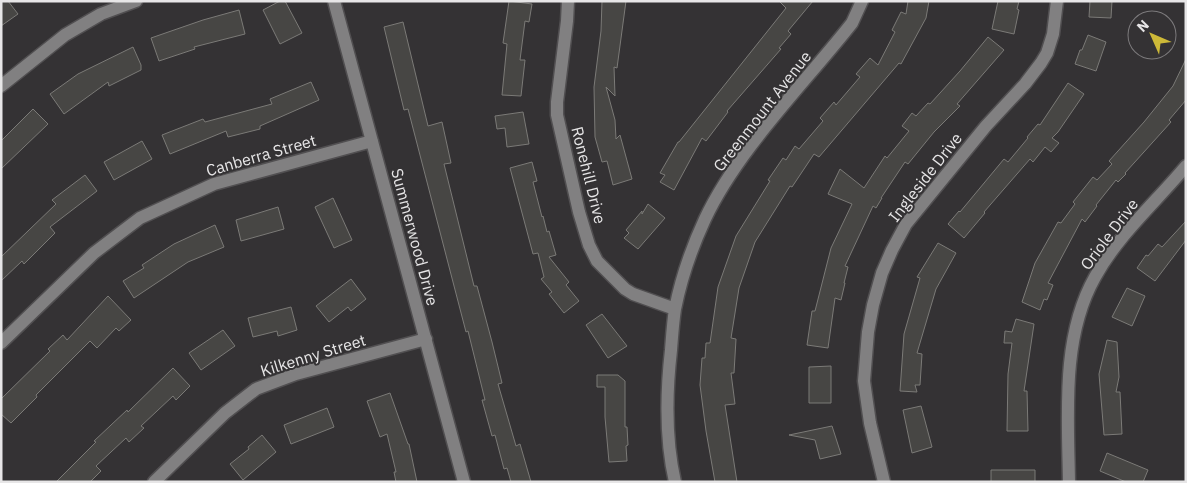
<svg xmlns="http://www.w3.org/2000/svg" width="1187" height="483" viewBox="0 0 1187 483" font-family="'IBM Plex Sans',sans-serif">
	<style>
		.building { fill: #474644; stroke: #7b7a77 }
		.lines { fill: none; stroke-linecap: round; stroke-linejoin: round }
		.minor-casing { stroke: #514f51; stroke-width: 15 }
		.minor { stroke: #818081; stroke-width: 12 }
		.labels { text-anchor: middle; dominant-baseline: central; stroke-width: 4; stroke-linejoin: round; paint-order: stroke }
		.street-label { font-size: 16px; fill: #e7e6e7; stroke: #343234 }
	</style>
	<rect width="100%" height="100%" fill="#343234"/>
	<path class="building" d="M1 1H8L18 14 1 26Z
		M280 1H285L302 33 280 44 263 10Z
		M509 1 532 4 529 22 525 21 520 60H525L521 96 502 95 507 44 503 43Z
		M602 1H626L617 68 614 67 615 96 606 87 615 120 616 139 620 135 632 179 613 185 607 161 602 162 595 137 594 87 601 31Z
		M779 1H813L788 31 791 34 779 48 781 49 727 111 728 112 706 141 702 138 674 190 660 182 665 175 660 173 678 142H679L786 8Z
		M908 1H929L926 18 901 64 899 63 819 157 814 154 792 187 790 186 755 242 739 288 731 338 736 339 734 373H731L735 404 725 405 737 482H715L706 431 700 385 702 358H705L706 343H710L718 287 736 236 770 181 768 180 783 158 786 160 795 146 799 149 823 121 820 118 834 102 836 105 860 77 856 74 870 58 878 65 895 32 892 30 901 12 906 14Z
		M998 1H1019L1017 9 1019 10 1014 34 992 29Z
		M1090 1H1112L1111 18 1089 17Z
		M239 10 245 34 194 47 195 49 159 61 151 38 203 20Z
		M403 22 428 126 442 122 451 163 444 164 474 286H477L492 342 502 383 498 384 516 446 520 444 531 482H511L507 468 504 469 495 435 492 436 482 400H485L468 331 466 332 408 109 404 110 384 27Z
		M1088 35 1106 42 1096 71 1075 64 1080 50H1082Z
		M988 37 1004 50 957 104 960 106 934 132 908 164 905 162 881 198H882L876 208 873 206 845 266 848 267 844 283H845L841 300 835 298 828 348 807 345 812 311H815L831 248 852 204 828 194 840 169 864 188 885 156 887 158 909 131 902 126 912 113 916 116 928 103 930 104 960 71Z
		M133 47 141 65V70L109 86 108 82 64 114 50 94 78 74Z
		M1186 59V100L1169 120 1171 122 1125 173 1126 174 1118 182 1116 180 1096 205 1097 206 1085 222 1082 219 1048 283 1053 285 1047 300 1044 299 1040 310 1022 302 1035 263 1058 222 1061 223 1075 204 1073 202 1093 177 1097 180 1112 164 1109 161 1144 122 1173 86Z
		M311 82 319 100 260 126V129L228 137 226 131 170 154 162 135 203 119 205 122 272 104 270 99Z
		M1068 83 1084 94 1058 132 1052 138 1059 143 1051 152 1045 147 1033 162 1030 159 984 212 985 213 964 238 948 224 959 211 960 212 1004 159 1008 162 1028 138 1027 137 1038 124 1040 125Z
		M33 109 48 124 1 169V141Z
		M523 112 529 144 507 147 505 128 497 129 495 116Z
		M142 141 152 159 114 180 104 162Z
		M532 162 537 181 533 182 542 217 543 216 547 232 549 231 556 255 549 257 569 282 566 285 579 301 564 313 549 294 552 292 541 279 544 277 538 253 533 254 510 168Z
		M85 175 97 191 50 227 55 233 24 264 22 261 1 281V257L56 204 52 200Z
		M333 198 352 240 334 248 315 207Z
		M648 204 665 218 638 249 624 238 629 233 626 230 642 211V214Z
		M278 207 284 229 241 241 236 220Z
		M1186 221V240L1155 281 1137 268 1146 255 1148 256 1158 244 1162 247Z
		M215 225 224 247 188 262 134 298 123 281 144 268 142 265 174 244Z
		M938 243 956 253 936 289 917 353 922 354 920 385H915L917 392 900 391 904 334 920 278 917 277Z
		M351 279 366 299 351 311 348 307 329 322 316 306Z
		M1127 288 1145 296 1132 326 1112 317Z
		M108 296 131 320 119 331 116 328 97 348 90 341 36 395 37 397 11 423 1 414V399L50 351 48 349 63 335 67 340Z
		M291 307 297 330 278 336 277 331 253 337 248 318Z
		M602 314 627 346 608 358 586 325Z
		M1016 319 1034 324 1024 391H1027L1028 431H1007L1008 374 1012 343H1004L1005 331 1012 332Z
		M223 330 235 346 201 370 189 353Z
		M1107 340 1117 342 1119 377 1116 392H1120L1122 434 1104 435 1099 374Z
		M831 366V403H809V367Z
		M173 368 190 386 176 400 173 396 141 426 144 428 129 442 126 438 96 466 101 471 90 482H56L96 442 94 441 127 410 128 412Z
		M597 375H618L625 381V427H627L628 445 626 446 627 461 609 462 605 417V387H597Z
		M390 393 408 444H409L417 482H396L394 472H396L387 434 380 437 367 401Z
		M921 406 932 447 912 453 903 410Z
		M327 408 334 427 291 444 284 425Z
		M832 426 841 454 820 459 815 440 789 435Z
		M262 435 276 452 243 480 230 464 249 449 248 447Z
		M1107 453 1148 470 1143 482H1126L1100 471Z
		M991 470H1035V482H991Z"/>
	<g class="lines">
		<defs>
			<path id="minor" d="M334 1 464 482
				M568 1 567 21 557 102V115L579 212 589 245 597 261 625 289 633 294 675 309
				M1 86 65 35 101 14 136 1
				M1 343 94 253 140 218 214 184 372 141
				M154 482 225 413 256 389 296 374 426 339
				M675 482C665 439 666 394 671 350 672 337 673 322 675 309 681 279 692 247 705 219 738 149 804 84 852 23L862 1
				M884 482 870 423 864 381 868 332 873 305 882 273 892 250 906 224 986 126 1025 84 1041 63 1047 53 1053 34 1057 1
				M1069 482C1068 415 1061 337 1095 277 1118 235 1156 202 1186 166"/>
		</defs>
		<use href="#minor" class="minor-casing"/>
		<use href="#minor" class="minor"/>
	</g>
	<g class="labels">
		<g class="street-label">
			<text transform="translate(762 111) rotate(-52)">Greenmount Avenue</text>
			<text transform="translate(261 155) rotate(-16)">Canberra Street</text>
			<text transform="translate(589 175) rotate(76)">Ronehill Drive</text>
			<text transform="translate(925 177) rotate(-52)">Ingleside Drive</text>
			<text transform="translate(1109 234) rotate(-53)">Oriole Drive</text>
			<text transform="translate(415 237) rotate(75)">Summerwood Drive</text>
			<text transform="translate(313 355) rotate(-17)">Kilkenny Street</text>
		</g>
	</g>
	<rect width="1187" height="483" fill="none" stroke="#e7e6e7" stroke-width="5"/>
	<g transform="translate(1152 35) rotate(315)"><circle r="24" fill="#343234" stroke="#7c7a7c"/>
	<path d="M0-4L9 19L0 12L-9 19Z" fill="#cdb938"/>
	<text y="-8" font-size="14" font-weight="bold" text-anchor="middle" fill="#e7e6e7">N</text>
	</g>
</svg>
